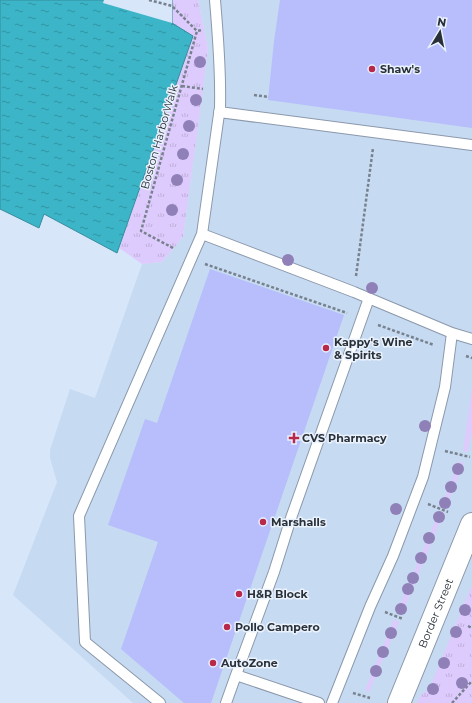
<svg xmlns="http://www.w3.org/2000/svg" width="472" height="703" viewBox="0 0 472 703" font-family="Montserrat,sans-serif">
	<style>
		.built { fill: #c6daf2 }
		.grass { fill: #decbfd }
		.park { fill: url(#park-tufts) }
		.water { fill: url(#water-ripples); stroke: #368d9c }
		.pier { fill: #d7e6f9 }
		.building { fill: #b7befb }
		.lines { fill: none; stroke-linecap: round; stroke-linejoin: round }
		.lane-casing { stroke: #8b98ab; stroke-width: 12 }
		.secondary-casing { stroke: #8b98ab; stroke-width: 24 }
		.path { stroke: #78828e; stroke-width: 2.5; stroke-dasharray: 3 2; stroke-linecap: butt }
		.lane { stroke: #fff; stroke-width: 10 }
		.secondary { stroke: #fff; stroke-width: 22 }
		.tree { fill: #9080b8 }
		.poi-dot { fill: #b9284b; stroke: #eaf2fe; stroke-width: 1.5 }
		.labels { text-anchor: middle; dominant-baseline: central; stroke-width: 3; stroke-linejoin: round; paint-order: stroke }
		.poi-label { font-size: 11px; font-weight: bold; fill: #2a3037; stroke: #eaf2fe; text-anchor: start }
		.street-label { font-size: 11px; fill: #2a3037; stroke: #eaf2fe }
	</style>
	<defs>
		<pattern id="park-tufts" width="24" height="20" patternUnits="userSpaceOnUse"><rect width="24" height="20" fill="#decbfd"/><path d="M3 7l-1-3M5 7V3M7 7l1-3M15 17l-1-3M17 17v-4M19 17l1-3" fill="none" stroke="#bfafd9"/></pattern>
		<pattern id="water-ripples" width="26" height="14" patternUnits="userSpaceOnUse"><rect width="26" height="14" fill="#3bb5c7"/><path d="M2 4q2-2 4 0t4 0M15 11q2-2 4 0t4 0" fill="none" stroke="#3294a2"/></pattern>
	</defs>
	<rect width="100%" height="100%" fill="#d7e6f9"/>
	<path class="built" d="M198 0H472V703H133L13 595 57 482 50 458V450L70 389 95 398 142 264 162 262 183 237 208 48Z"/>
	<path class="grass" d="M472 387V430L468 452 463 451Z
		M459 461 464 463 446 506 442 505Z
		M439 512 443 514 402 614 397 612Z
		M394 619 399 622 369 692 365 690Z"/>
	<path class="park" d="M172 0H198L208 48 203 89 183 237 162 262 142 264 119 248 193 37 172 23Z
		M472 585V703H417C418 700 419 697 421 695 425 691 427 692 430 687Z"/>
	<path class="water" d="M0 0H172V23L193 36 117 253 44 214 39 228 0 209Z"/>
	<path class="pier" d="M104 0H172V23L103 3Z"/>
	<path class="building" d="M280 0H472V128L268 100 274 41Z
		M210 269 344 315 211 703H184L121 649 158 542 108 525 145 419 157 423Z"/>
	<g class="lines">
		<defs>
			<path id="lane" d="M219 112 472 145
				M202 234 354 292 452 333 472 339
				M160 703 85 642 79 516 202 234 220 107C221 71 218 35 215 0
				M226 703 236 675
				M319 703 236 675 274 572 291 518 369 298
				M332 703 370 607 393 556 423 477 445 387 452 333"/>
			<g id="secondary">
				<path id="s1" d="M399 703 472 524"/>
			</g>
		</defs>
		<use href="#lane" class="lane-casing"/>
		<use href="#secondary" class="secondary-casing"/>
		<path class="path" d="M149 0 172 6 197 31
			M182 86 203 89
			M254 95 269 97
			M173 248 141 231 197 31 202 30
			M205 264 347 313
			M356 276 373 148
			M378 325 434 345
			M466 356 472 358
			M445 451 470 457
			M428 504 448 512
			M385 612 403 619
			M468 626 472 628
			M353 693 370 698
			M452 703 472 681"/>
		<use href="#lane" class="lane"/>
		<use href="#secondary" class="secondary"/>
	</g>
	<g class="tree">
		<circle cx="200" cy="62" r="6"/>
		<circle cx="196" cy="100" r="6"/>
		<circle cx="189" cy="126" r="6"/>
		<circle cx="183" cy="154" r="6"/>
		<circle cx="177" cy="180" r="6"/>
		<circle cx="172" cy="210" r="6"/>
		<circle cx="288" cy="260" r="6"/>
		<circle cx="372" cy="288" r="6"/>
		<circle cx="425" cy="426" r="6"/>
		<circle cx="458" cy="469" r="6"/>
		<circle cx="451" cy="487" r="6"/>
		<circle cx="445" cy="503" r="6"/>
		<circle cx="396" cy="509" r="6"/>
		<circle cx="439" cy="517" r="6"/>
		<circle cx="429" cy="538" r="6"/>
		<circle cx="421" cy="558" r="6"/>
		<circle cx="413" cy="578" r="6"/>
		<circle cx="408" cy="589" r="6"/>
		<circle cx="401" cy="609" r="6"/>
		<circle cx="465" cy="610" r="6"/>
		<circle cx="456" cy="632" r="6"/>
		<circle cx="391" cy="633" r="6"/>
		<circle cx="383" cy="652" r="6"/>
		<circle cx="444" cy="663" r="6"/>
		<circle cx="376" cy="671" r="6"/>
		<circle cx="462" cy="683" r="6"/>
		<circle cx="433" cy="689" r="6"/>
	</g>
	<g class="poi-dot">
		<circle cx="372" cy="69" r="4"/>
		<circle cx="326" cy="348" r="4"/>
		<path d="M292 432h4v4h4v4h-4v4h-4v-4h-4v-4h4z"/>
		<circle cx="263" cy="522" r="4"/>
		<circle cx="239" cy="594" r="4"/>
		<circle cx="227" cy="627" r="4"/>
		<circle cx="213" cy="663" r="4"/>
	</g>
	<g class="labels">
		<g class="poi-label">
			<text x="380" y="69">Shaw's</text>
			<text x="334" y="342">Kappy's Wine<tspan x="334" dy="13">&amp; Spirits</tspan></text>
			<text x="302" y="438">CVS Pharmacy</text>
			<text x="271" y="522">Marshalls</text>
			<text x="247" y="594">H&amp;R Block</text>
			<text x="235" y="627">Pollo Campero</text>
			<text x="221" y="663">AutoZone</text>
		</g>
		<g class="street-label">
			<text transform="translate(159 137) rotate(-74)">Boston HarborWalk</text>
			<text stroke="none"><textPath href="#s1" startOffset="97">Border Street</textPath></text>
		</g>
	</g>
	<g transform="translate(440 32) rotate(10)" stroke="#eaf2fe" stroke-width="3" paint-order="stroke">
	<path d="M0-3L7 15L0 10L-7 15Z" fill="#2a3037"/>
	<text y="-6" font-size="11" font-weight="bold" text-anchor="middle" fill="#2a3037">N</text>
	</g>
</svg>
